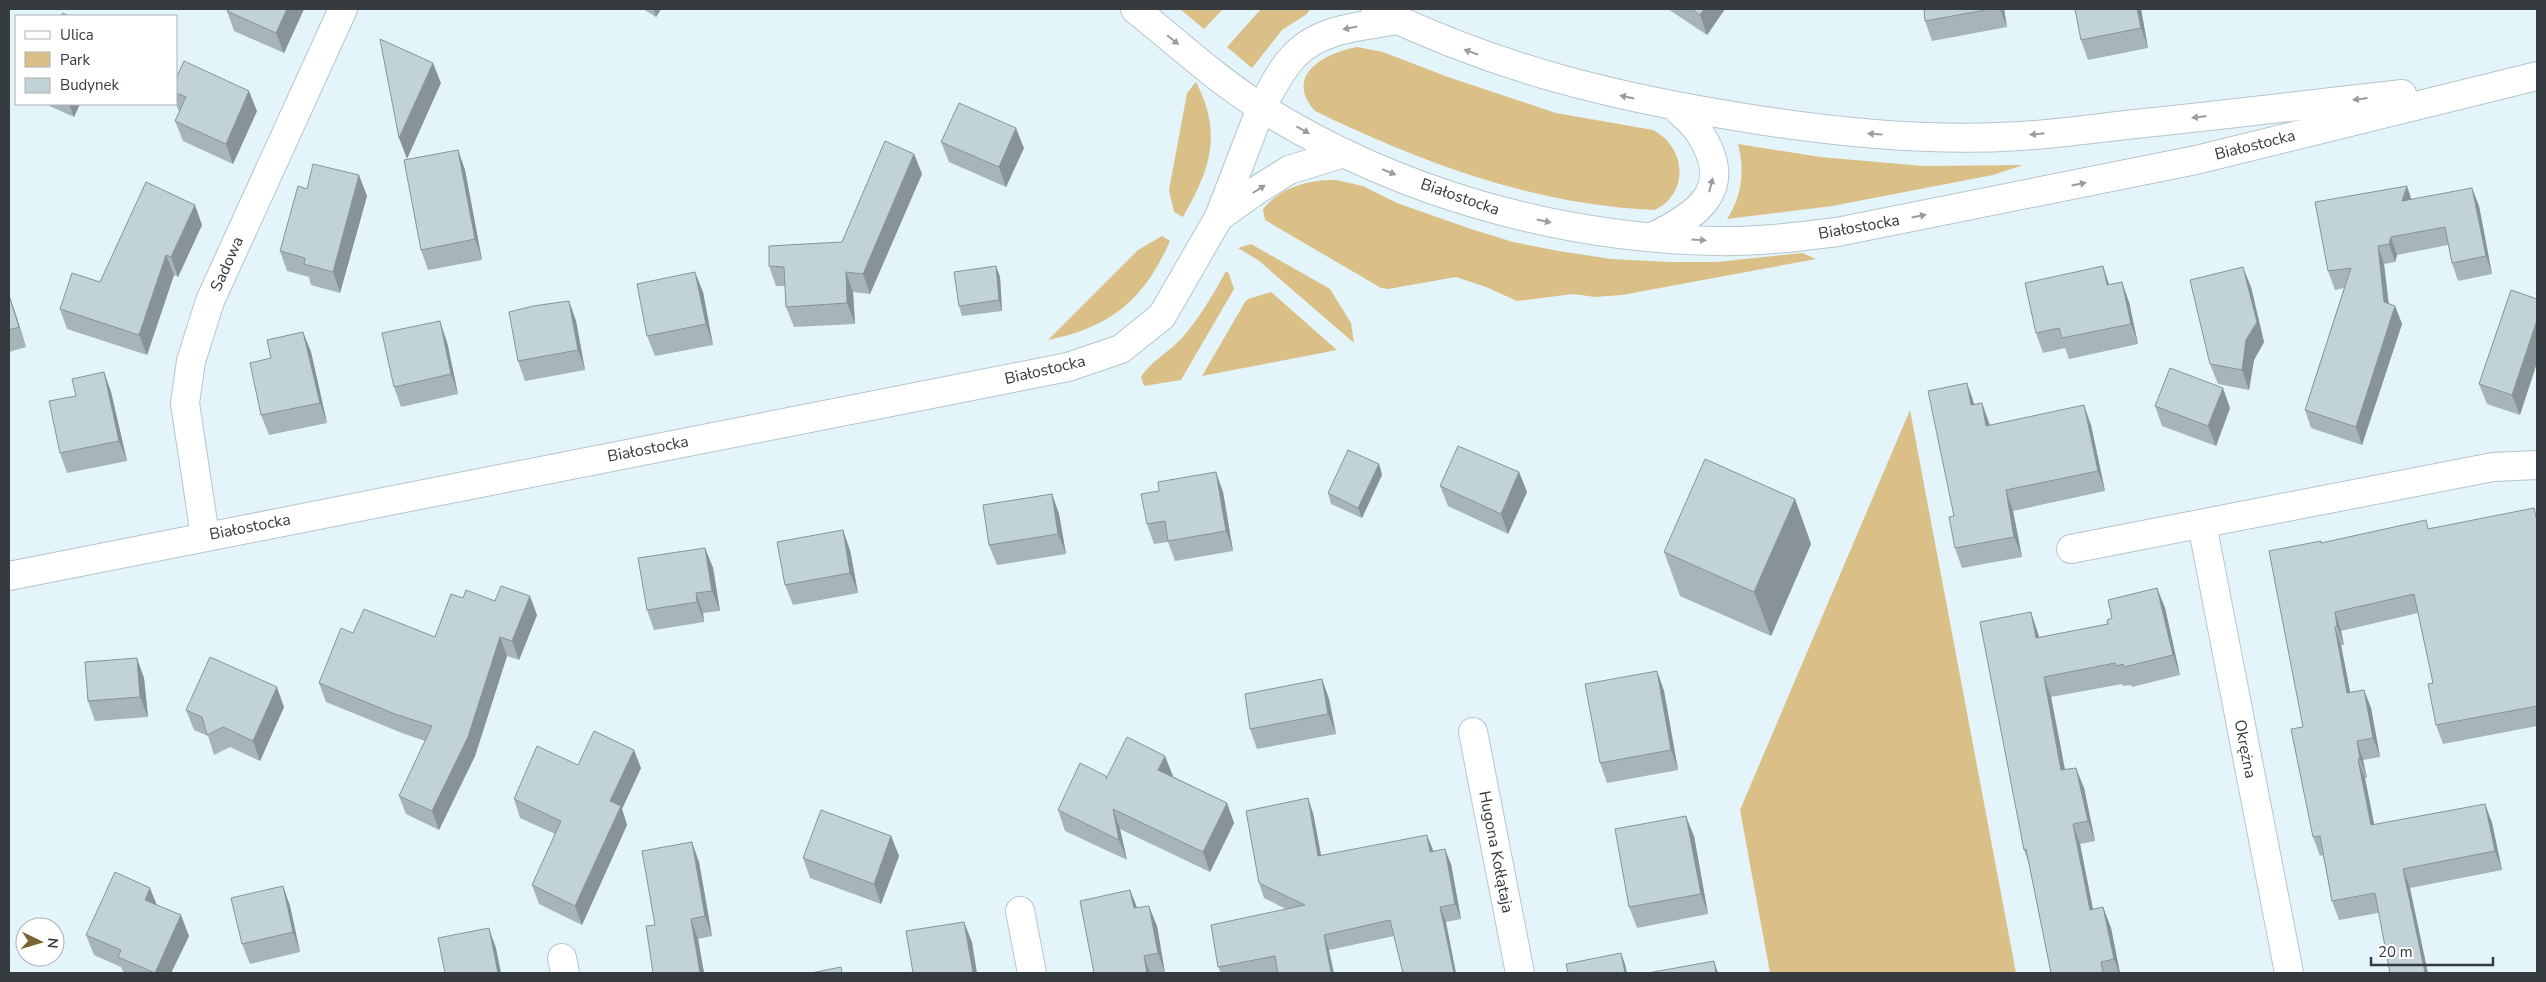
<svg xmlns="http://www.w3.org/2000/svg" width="2546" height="982" viewBox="0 0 2546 982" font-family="'Nunito Sans',sans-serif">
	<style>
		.green { fill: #dac087 }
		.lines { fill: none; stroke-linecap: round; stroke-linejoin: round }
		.minor-casing { stroke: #b5c5cc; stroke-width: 30 }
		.tertiary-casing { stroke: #b5c5cc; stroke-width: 30 }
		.secondary-casing { stroke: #b5c5cc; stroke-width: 30 }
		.minor { stroke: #fff; stroke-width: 28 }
		.tertiary { stroke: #fff; stroke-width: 28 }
		.secondary { stroke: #fff; stroke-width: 28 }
		.wall { fill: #a7b5bb }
		.shaded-wall { fill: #889398 }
		.building { fill: #c2d2d9; stroke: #889398 }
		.oneway { fill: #9a9d9e }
		.labels { text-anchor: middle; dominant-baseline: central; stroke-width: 4; stroke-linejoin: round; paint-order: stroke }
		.street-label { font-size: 16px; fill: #353b3e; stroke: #fff }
	</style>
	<rect width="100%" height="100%" fill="#e3f4fb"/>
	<path class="green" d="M1180 9H1223L1204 29Z
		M1261 9H1310L1307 14 1282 30 1252 68 1227 47Z
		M1357 47 1383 52 1448 77 1556 113 1653 130C1686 147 1690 193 1655 210 1535 205 1422 163 1315 111 1283 75 1325 53 1357 47Z
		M1196 82C1223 134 1210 170 1183 217L1174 212 1169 190 1187 93Z
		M1738 144 1820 157 1924 166 2023 165 1993 175 1832 206 1727 219C1742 196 1745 171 1738 144Z
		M1336 180 1363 186 1397 203 1471 229 1513 242 1559 251 1611 259 1670 262H1717L1802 253 1816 259 1622 295 1595 297 1573 294 1517 301 1486 287 1456 277 1388 289 1381 288 1265 220 1263 209C1282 187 1307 180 1336 180Z
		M1162 236 1170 241C1144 300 1111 327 1048 340L1138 250Z
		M1251 244 1330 289 1351 323 1354 343 1258 260 1238 248Z
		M1226 271 1229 274 1234 289 1181 380 1144 386 1141 377C1150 362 1169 352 1181 339 1199 319 1213 295 1226 271Z
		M1271 292 1337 350 1202 376 1245 302 1248 299Z
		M1910 410 2016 973H1770L1740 810Z"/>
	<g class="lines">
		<defs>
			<path id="minor" d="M2202 524 2289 973
				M205 536 185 403 191 361 210 301 343 9
				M2071 549 2493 467 2537 465
				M1473 732 1520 973
				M1020 911 1032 973
				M562 958 565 973"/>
			<path id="tertiary" d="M1219 217 1254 192 1289 170 1344 153
				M9 576 1068 367 1121 349 1162 316 1219 217 1261 108"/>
			<path id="secondary" d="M1135 9C1176 42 1217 80 1262 108 1396 192 1557 238 1715 241 1756 242 1797 237 1837 232L2196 160 2537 76
				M1375 9C1497 69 1618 98 1752 119 1840 133 1931 142 2020 136 2058 134 2097 128 2135 124 2224 115 2313 104 2402 94
				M1261 108C1271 91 1280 70 1294 56 1320 28 1363 26 1398 20
				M1652 237C1700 214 1736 188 1699 132 1693 123 1683 115 1675 107"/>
		</defs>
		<use href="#minor" class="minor-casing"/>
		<use href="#tertiary" class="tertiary-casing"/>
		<use href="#secondary" class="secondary-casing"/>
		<use href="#minor" class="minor"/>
		<use href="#tertiary" class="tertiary"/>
		<use href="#secondary" class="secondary"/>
	</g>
	<path class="wall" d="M304 9 284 53 234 31 227 11Z
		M643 9H661L656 17Z
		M1668 9H1725L1707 35Z
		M1924 9H2004L2007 27 1932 41 1925 21Z
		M2075 9H2141L2148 48 2088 60 2081 40Z
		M176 79 257 111 233 164 183 141 175 121 180 111 178 110 176 104Z
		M45 104H80L74 117Z
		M941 142 1024 148 1006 187 949 162Z
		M458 150 465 170 482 260 428 270 421 250Z
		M914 154 922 174 870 294 853 292 855 324 794 327 786 307 785 286H776L769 266 842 242Z
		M2472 188 2479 206 2492 274 2458 281 2452 263 2448 245 2397 255 2395 262 2384 264 2389 304 2395 306 2402 324 2362 445 2311 428 2305 410 2344 288 2335 290 2328 271 2412 200Z
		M307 189 367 196 340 293 311 285 309 277 287 271 280 251Z
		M202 225 178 277 174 275 147 355 67 329 60 309 100 282Z
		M996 266 1000 277 1002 311 962 316 959 306Z
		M2109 285 2129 302 2138 344 2069 359 2065 348 2043 353 2036 333Z
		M2251 287 2264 342 2254 360 2249 390 2218 384 2210 364Z
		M2511 290 2520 415 2487 404 2479 384Z
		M703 292 713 345 655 356 647 336Z
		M9 295 16 315 26 347 9 352Z
		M569 301 576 321 585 370 525 381 518 361Z
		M303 332 311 352 327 423 269 435 261 415 271 358Z
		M447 342 458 394 401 407 394 387Z
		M104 372 111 392 127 461 67 473 60 453Z
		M1982 403 1990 425H2091L2105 491 2013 511 2022 557 1962 568 1955 548 1954 516 1975 404Z
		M2155 406 2230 408 2216 446 2162 426Z
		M1379 464 1382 475 1362 518 1331 504 1328 493Z
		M1519 472 1527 492 1508 534 1448 506 1440 486Z
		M1223 492 1233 551 1175 561 1168 542 1154 544 1147 524Z
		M1052 494 1059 514 1066 554 997 565 989 545Z
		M1795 499 1811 544 1771 636 1680 596 1664 552Z
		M2537 515V726L2443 744 2436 725 2433 683 2418 613 2341 631 2344 645H2341L2350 692 2364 690 2371 708 2380 757 2363 760 2367 778H2365L2374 825 2485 804 2492 823 2502 870 2410 888 2378 913 2339 920 2332 901 2323 855 2320 856 2313 837 2322 543 2430 528Z
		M705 548 713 568 720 611 703 613 704 622 654 630 647 610Z
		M850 550 858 593 793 605 785 585Z
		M2157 588 2165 608 2180 675 2132 687 2131 685 2123 686 2122 684 2051 697 2065 770 2084 788 2095 841 2080 844 2093 909 2103 907 2111 928 2120 973H2051L2030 866 2024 850 2038 633 2039 638 2108 624 2112 618Z
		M463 598 495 601 537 615 519 660 507 656 475 756 439 830 406 814 399 796 425 741 402 733 326 702 319 683 353 633 435 637Z
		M1657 671 1664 691 1678 770 1607 783 1600 763Z
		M144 678 148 717 95 721 88 701Z
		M1322 679 1329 699 1336 734 1257 749 1250 729Z
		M284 707 260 761 230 747 214 755 208 736 194 730 186 710Z
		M578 765 641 768 622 809 627 825 582 925 539 904 532 885 555 834 520 818 514 799Z
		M1172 776 1227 803 1234 823 1210 872 1120 829 1127 860 1065 831 1058 810 1107 778 1173 776Z
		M1313 813 1321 855 1433 851 1451 864 1461 919 1446 922 1394 936 1329 950 1278 972 1269 973H1221L1218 967 1286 909 1264 898 1259 883Z
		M891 836 899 856 881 904 810 878 803 858Z
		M1694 836 1708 914 1637 928 1629 907Z
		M699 862 712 936 698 939 704 973H653Z
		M283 886 290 906 300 952 250 964 242 944Z
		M1130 890 1137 908 1157 926 1165 973H1094Z
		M156 904 189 936 171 973H124L121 967 94 955 86 935Z"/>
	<path class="shaded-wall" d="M287 9H304L284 53 276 33Z
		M654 9H661L656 17Z
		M1704 9H1725L1707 35 1700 15Z
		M2000 9H2004L2007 27Z
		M2137 9H2141L2148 48 2141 28Z
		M433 63 441 83 407 159 399 138Z
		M249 91 257 111 233 164 226 144Z
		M69 104H80L74 117Z
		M1016 128 1024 148 1006 187 999 167Z
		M458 150 465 170 482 260 475 239Z
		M914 154 922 174 870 294 863 274Z
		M359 175 367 196 340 293 333 272Z
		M2407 186 2413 204 2402 201Z
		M2472 188 2479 206 2492 274 2486 256Z
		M195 205 202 225 178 277 171 257Z
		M2391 237 2397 255 2395 262 2389 244Z
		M2378 246 2384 264 2390 319 2395 306 2402 324 2362 445 2356 427 2384 302Z
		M166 255 174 275 147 355 139 335Z
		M996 266 1000 277 1002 311 999 300Z
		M2103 266 2110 287 2107 285Z
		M2243 267 2251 287 2264 342 2254 360 2249 390 2242 370Z
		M695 272 703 292 713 345 706 324Z
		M846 272 853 292 855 324 847 303Z
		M2122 282 2129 302 2138 344 2131 324Z
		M9 295 16 315 26 347 19 327Z
		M569 301 576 321 585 370 578 350Z
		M2537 320V363L2520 415 2512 395Z
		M440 321 447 342 458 394 451 374Z
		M303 332 311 352 327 423 320 403Z
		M104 372 111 392 127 461 119 441Z
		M1967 383 1974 403 1979 425 1971 405Z
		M2223 388 2230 408 2216 446 2208 426Z
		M1982 403 1989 423 1994 446 1986 426Z
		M2084 405 2091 425 2105 491 2098 471Z
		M1379 464 1382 475 1362 518 1358 508Z
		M1216 472 1223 492 1233 551 1226 531Z
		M1519 472 1527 492 1508 534 1501 514Z
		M2006 490 2013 511 2022 557 2014 537Z
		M1052 494 1059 514 1066 554 1058 534Z
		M1795 499 1811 544 1771 636 1754 592Z
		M843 530 850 550 858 593 850 573Z
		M705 548 713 568 720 611 712 591Z
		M2157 588 2165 608 2180 675 2173 655Z
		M696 593 703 613 704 622 697 602Z
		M530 596 537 615 519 660 512 641Z
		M2031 612 2038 633 2044 658 2036 638Z
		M2335 612 2341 631 2344 645 2337 626Z
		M2335 627 2341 645 2354 712 2347 693Z
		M500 637 507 656 475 756 439 830 432 811Z
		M137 658 144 678 148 717 140 697Z
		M1657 671 1664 691 1678 770 1671 750Z
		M2044 677 2051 697 2069 791 2061 770Z
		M1322 679 1329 699 1336 734 1328 714Z
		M277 687 284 707 260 761 253 741Z
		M2364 690 2371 708 2380 757 2373 738Z
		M2357 741 2363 760 2367 778 2360 759Z
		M634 750 641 768 622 809 627 825 582 925 575 906 610 801Z
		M1165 756 1173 776 1166 790 1158 770Z
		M2358 759 2365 778 2378 844 2371 825Z
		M2076 768 2084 788 2095 841 2088 821Z
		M1308 798 1313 813 1324 871 1318 856Z
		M1227 803 1234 823 1210 872 1203 852Z
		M2485 804 2492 823 2502 870 2495 851Z
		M1113 809 1120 829 1127 860 1119 840Z
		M1686 816 1694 836 1708 914 1701 894Z
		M2073 824 2080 844 2097 930 2090 910Z
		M1427 835 1433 850 1436 867 1430 852Z
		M891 836 899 856 881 904 874 884Z
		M692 842 699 862 712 936 705 916Z
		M1445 849 1451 864 1461 919 1455 904Z
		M2403 869 2410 888 2428 973H2425Z
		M283 886 290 906 300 952 293 932Z
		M150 888 158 908 145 900Z
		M1130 890 1138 910 1134 908Z
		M1149 906 1157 926 1165 973 1158 953Z
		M1440 907 1446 922 1456 973H1454Z
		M2103 907 2111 928 2120 973H2119L2114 959Z
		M181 915 189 936 171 973H155Z
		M691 919 698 939 704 973H700Z
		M964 922 972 942 977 973H973Z
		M489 928 496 948 501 973H498Z
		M1324 935 1329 950 1334 973H1331Z
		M1621 953 1625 964 1627 973H1625Z
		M1144 956 1150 973H1147Z
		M1714 961 1718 973H1716Z"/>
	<path class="building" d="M228 9H287L276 33 227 11Z
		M1691 9H1704L1700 15Z
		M1924 9H1991L1925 21Z
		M2075 9H2137L2141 28 2081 40Z
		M63 13 69 16H61Z
		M380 39 433 63 399 138Z
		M184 61 249 91 226 144 175 121 186 97 176 93V79Z
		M959 103 1016 128 999 167 941 142Z
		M885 141 914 154 863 274 846 272 847 303 786 307 784 267 769 266V246L842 242Z
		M458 150 475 239 421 250 404 160Z
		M313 164 359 175 333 272 304 264 305 258 280 251 298 186 307 189Z
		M146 182 195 205 171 257 166 255 139 335 60 309 72 273 100 282Z
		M2407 186 2402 201 2472 188 2486 256 2452 263 2445 227 2391 237 2389 244 2378 246 2384 302 2395 306 2356 427 2305 410 2351 268 2328 271 2315 202Z
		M996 266 999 300 959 306 954 272Z
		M2103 266 2107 285 2122 282 2131 324 2062 338 2059 328 2036 333 2025 283Z
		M2243 267 2257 322 2246 340 2242 370 2210 364 2190 280Z
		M695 272 706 324 647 336 637 284Z
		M2511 290 2537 299V320L2512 395 2479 384Z
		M9 295 19 327 9 330Z
		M569 301 578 350 518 361 509 312 533 306Z
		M440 321 451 374 394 387 382 333Z
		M303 332 320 403 261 415 250 363 271 358 267 340Z
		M2170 368 2223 388 2208 426 2155 406Z
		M104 372 119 441 60 453 49 401 76 396 72 379Z
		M1967 383 1971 405 1982 403 1986 426 2084 405 2098 471 2006 490 2014 537 1955 548 1949 517 1954 516 1928 391Z
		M1458 446 1519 472 1501 514 1440 486Z
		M1348 450 1379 464 1358 508 1328 493Z
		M1705 459 1795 499 1754 592 1664 552Z
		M1216 472 1226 531 1168 541 1165 521 1147 524 1141 494 1159 491 1158 482Z
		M1052 494 1058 534 989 545 983 505Z
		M2534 508 2537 521V706L2436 725 2428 684 2433 683 2414 594 2335 612 2337 626 2335 627 2347 693 2364 690 2373 738 2357 741 2360 759H2358L2371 825 2485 804 2495 851 2403 869 2425 973H2390L2375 893 2332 901 2320 836 2313 837 2291 729 2303 727 2269 551 2321 541V543L2426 520 2428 529Z
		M843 530 850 573 785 585 777 542Z
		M705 548 712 591 696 593 697 602 647 610 638 558Z
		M501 586 530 596 512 641 500 637 468 737 432 811 399 796 432 726 395 714 319 683 341 628 353 633 364 609 435 637 451 594 463 598 466 590 495 601Z
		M2157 588 2173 655 2124 667 2123 664 2116 666 2115 663 2044 677 2061 770 2076 768 2088 821 2073 824 2090 910 2103 907 2114 959 2101 962 2103 973H2051L2026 849 2024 850 1980 622 2031 612 2036 638 2108 624 2107 620 2112 618 2108 600Z
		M210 657 277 687 253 741 223 727 207 735 202 717 186 710Z
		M137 658 140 697 88 701 85 662Z
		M1657 671 1671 750 1600 763 1585 684Z
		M1322 679 1328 714 1250 729 1245 694Z
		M594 731 634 750 610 801 621 806 575 906 532 885 561 821 514 799 537 746 578 765Z
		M1127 737 1165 756 1158 770 1227 803 1203 852 1113 809 1119 840 1058 810 1080 763 1106 776V779Z
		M1308 798 1318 856 1427 835 1430 852 1445 849 1455 904 1440 907 1454 973H1403L1390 920 1324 935 1331 973H1278L1275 956 1218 967 1211 925 1305 905 1259 883 1246 811Z
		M821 810 891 836 874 884 803 858Z
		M1686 816 1701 894 1629 907 1615 829Z
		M692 842 705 916 691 919 700 973H653L646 926 655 925 642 851Z
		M115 872 150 888 145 900 181 915 155 973 118 957 121 950 86 935Z
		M283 886 293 932 242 944 231 898Z
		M1130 890 1134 908 1149 906 1158 953 1144 956 1147 973H1094L1080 901Z
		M964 922 973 973H913L906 931Z
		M489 928 498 973H445L438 938Z
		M1621 953 1625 973H1568L1566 964Z
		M1714 961 1716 973H1648Z
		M841 967 842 973H811Z"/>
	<defs><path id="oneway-solid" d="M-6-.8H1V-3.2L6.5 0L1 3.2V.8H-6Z" transform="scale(1.25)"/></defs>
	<g class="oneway">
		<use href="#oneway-solid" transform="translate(1350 28) rotate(169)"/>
		<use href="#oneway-solid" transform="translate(1173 40) rotate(39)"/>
		<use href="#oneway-solid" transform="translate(1471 52) rotate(-161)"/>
		<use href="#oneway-solid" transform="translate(1627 97) rotate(-168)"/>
		<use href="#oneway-solid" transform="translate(2360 99) rotate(173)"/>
		<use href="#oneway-solid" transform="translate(2199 117) rotate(173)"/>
		<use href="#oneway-solid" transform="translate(1303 130) rotate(29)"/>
		<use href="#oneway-solid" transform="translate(1875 134) rotate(-177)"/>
		<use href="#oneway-solid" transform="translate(2037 134) rotate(174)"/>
		<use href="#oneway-solid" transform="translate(1389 172) rotate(22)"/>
		<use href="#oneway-solid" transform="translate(2079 184) rotate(-11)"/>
		<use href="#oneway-solid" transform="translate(1711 185) rotate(-76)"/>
		<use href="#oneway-solid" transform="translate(1259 189) rotate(-32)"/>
		<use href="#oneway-solid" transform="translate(1919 216) rotate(-11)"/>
		<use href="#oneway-solid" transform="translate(1544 221) rotate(12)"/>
		<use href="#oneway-solid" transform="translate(1699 240) rotate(4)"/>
	</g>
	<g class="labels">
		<g class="street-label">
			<text transform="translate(2255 145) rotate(-14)">Białostocka</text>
			<text transform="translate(1460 197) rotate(19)">Białostocka</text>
			<text transform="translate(1859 227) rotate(-10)">Białostocka</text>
			<text transform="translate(227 264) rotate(-66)">Sadowa</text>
			<text transform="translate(1045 370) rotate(-13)">Białostocka</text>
			<text transform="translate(648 449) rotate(-11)">Białostocka</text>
			<text transform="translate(250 527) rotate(-11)">Białostocka</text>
			<text transform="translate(2245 749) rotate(79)">Okrężna</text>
			<text transform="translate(1496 852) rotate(79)">Hugona Kołłątaja</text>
		</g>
	</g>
	<rect width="2546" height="982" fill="none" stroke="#353b3e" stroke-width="20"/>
	<rect x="15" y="15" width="162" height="90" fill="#ffffff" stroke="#aeb1b2"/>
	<rect x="25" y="31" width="25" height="8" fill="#ffffff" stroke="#aeb1b2"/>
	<text x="60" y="40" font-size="15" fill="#353b3e">Ulica</text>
	<rect x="25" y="52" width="25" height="15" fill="#dac087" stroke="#aeb1b2"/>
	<text x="60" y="65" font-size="15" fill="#353b3e">Park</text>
	<rect x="25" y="78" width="25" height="15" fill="#c2d2d9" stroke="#aeb1b2"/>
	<text x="60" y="90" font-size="15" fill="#353b3e">Budynek</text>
	<g transform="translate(40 942) rotate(95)"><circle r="24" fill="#ffffff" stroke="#aeb1b2"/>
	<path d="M0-4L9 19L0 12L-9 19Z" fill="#7a6434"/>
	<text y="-8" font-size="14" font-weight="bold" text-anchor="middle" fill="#353b3e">N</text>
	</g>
	<path d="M2371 957v8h122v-8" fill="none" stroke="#353b3e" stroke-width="2.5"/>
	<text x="2378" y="957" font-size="15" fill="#353b3e" stroke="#ffffff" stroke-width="4" paint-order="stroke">20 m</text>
</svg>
